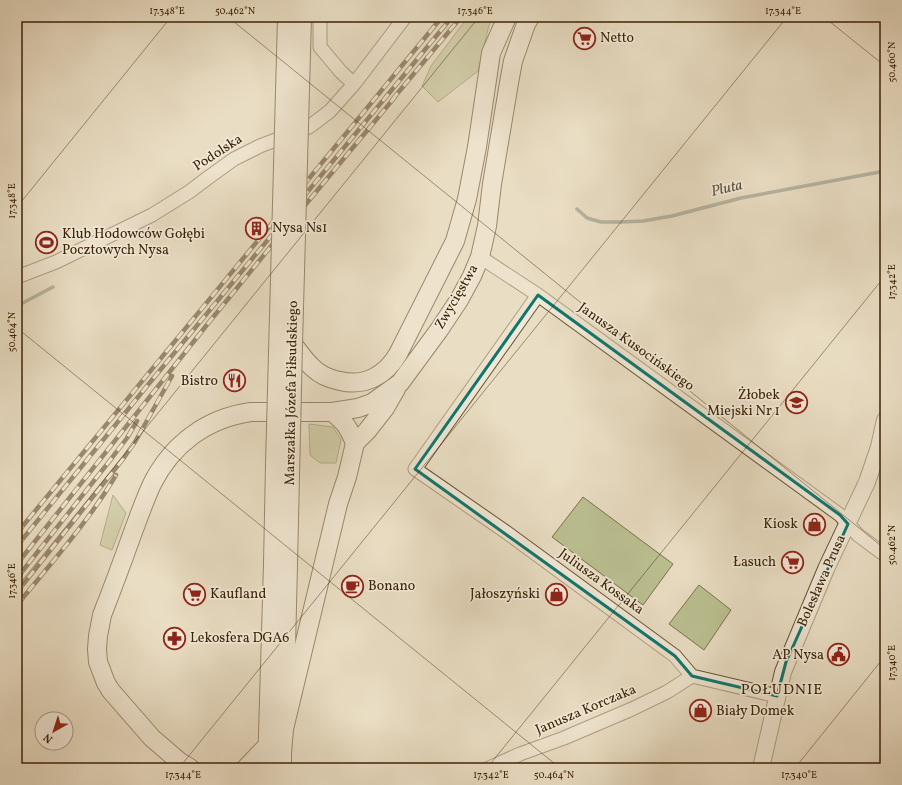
<svg xmlns="http://www.w3.org/2000/svg" width="902" height="785" viewBox="0 0 902 785" font-family="Vollkorn,serif">
	<style>
		.green { fill: #bbc091; stroke: #7b724a }
		.lines { fill: none; stroke-linecap: round; stroke-linejoin: round }
		.stream { stroke: #747e72; stroke-width: 3.5 }
		.minor-casing { stroke: #665234; stroke-width: 15 }
		.tertiary-casing { stroke: #665234; stroke-width: 18 }
		.secondary-casing { stroke: #3b2304; stroke-width: 20 }
		.minor { stroke: #f1e9d8; stroke-width: 13 }
		.tertiary { stroke: #f1e9d8; stroke-width: 16 }
		.secondary { stroke: #f1e9d8; stroke-width: 18 }
		.rail-casing { stroke: #3b2304; stroke-width: 4.5 }
		.rail { stroke: #f1e9d8; stroke-width: 3; stroke-dasharray: 9; stroke-linecap: butt }
		.secondary-bridge-casing { stroke: #3b2304; stroke-width: 20; stroke-linecap: butt }
		.secondary-bridge { stroke: #f1e9d8; stroke-width: 18 }
		.marked { fill: none; stroke: #0f766e; stroke-width: 3; stroke-linejoin: round }
		.ticks { fill: none; stroke: #3b2304; stroke-width: 1; stroke-opacity: 0.45 }
		.labels { text-anchor: middle; dominant-baseline: central; stroke-width: 3.5; stroke-linejoin: round; paint-order: stroke }
		.poi-label { font-size: 14px; fill: #3b2304; stroke: #f1e9d8; text-anchor: start }
		.street-label { font-size: 14px; fill: #3b2304; stroke: #f1e9d8 }
		.water-label { font-size: 15px; font-style: italic; fill: #58503b; stroke: #f1e9d8 }
		.neighbourhood-label { font-size: 15px; letter-spacing: 1px; fill: #3b2304; stroke: #f1e9d8 }
		.neatline { fill: none; stroke: #3b2304; stroke-width: 1.5 }
		.ticks-label { font-size: 10px; text-anchor: middle; fill: #3b2304 }
	</style>
	<rect width="100%" height="100%" fill="#e9ddc3"/>
	<filter id="stains"><feTurbulence type="fractalNoise" baseFrequency=".005" numOctaves="4"/><feColorMatrix values="0 0 0 0 .2 0 0 0 0 .09 0 0 0 0 .02 0 0 0 .5 -.17"/></filter>
	<radialGradient id="worn" r=".72"><stop offset=".6" stop-color="#630" stop-opacity="0"/><stop offset="1" stop-color="#630" stop-opacity=".3"/></radialGradient>
	<path class="green" d="M468 17H494L489 25 478 71 438 102 422 86 431 66Z
		M309 424 333 427 341 440 336 463H320L310 455Z
		M113 495 126 513 112 550 100 545Z
		M583 497 673 564 643 605 552 537Z
		M699 585 731 610 704 650 669 624Z"/>
	<g class="lines">
		<path class="stream" d="M577 209 587 218 601 222H621L643 221 672 216 741 198 885 171
			M17 306 53 287"/>
		<defs>
			<path id="minor" d="M320 17V47L341 72 354 84
				M480 257 538 295 840 515 858 535 885 555
				M17 277 56 262 152 215 189 192 209 177 234 159 260 146 309 127 330 111 354 84 405 17
				M538 295 415 469 506 532 675 656 692 676 777 696
				M489 768 520 754 564 738 632 709 667 692 692 676"/>
			<path id="tertiary" d="M761 768 783 672 826 569 867 482 879 447 885 420"/>
			<path id="secondary" d="M293 344C299 352 305 361 313 368 321 376 330 379 340 381 365 387 386 375 398 354L455 241 467 199 477 147 491 53 507 17
				M332 412C346 423 348 427 355 443
				M284 729 338 504 347 477 355 443 367 431 385 408 396 389
				M190 768 180 762 152 738 111 691 106 683 98 662 97 649 98 636 102 615C113 587 123 560 133 532 139 516 145 499 152 484 172 444 207 418 251 412H332L358 408 372 403 400 383 439 330 459 300 472 276 480 257 487 226 492 184 509 83 513 61 526 24 530 17
				M246 768 268 745
				M267 768 273 564
				M282 768V753L284 729 288 565"/>
		</defs>
		<use href="#minor" class="minor-casing"/>
		<use href="#tertiary" class="tertiary-casing"/>
		<use href="#secondary" class="secondary-casing"/>
		<use href="#minor" class="minor"/>
		<use href="#tertiary" class="tertiary"/>
		<use href="#secondary" class="secondary"/>
		<defs>
			<path id="rail" d="M392 100 461 17
				M17 533 442 17
				M17 546 147 386 452 17
				M17 564 210 321 286 228 395 97
				M17 578 108 463 127 438 137 421
				M17 592 123 459 135 442 172 376
				M17 605C51 563 89 521 116 475"/>
		</defs>
		<use href="#rail" class="rail-casing"/>
		<use href="#rail" class="rail"/>
		<defs>
			<path id="secondary-bridge" d="M273 564 275 465 287 17
				M288 565 293 344 302 17"/>
		</defs>
		<use href="#secondary-bridge" class="secondary-bridge-casing"/>
		<use href="#secondary-bridge" class="secondary-bridge"/>
	</g>
	<path d="M0 0H902V785H0ZM538 295 840 515 848 524 786 662 777 696 692 676 675 656 415 469Z" fill="#e9ddc3" fill-opacity=".55" fill-rule="evenodd"/>
	<path class="marked" d="M538 295 840 515 848 524 786 662 777 696 692 676 675 656 415 469Z"/>
	<path class="ticks" d="M228 17 885 549M824 17 885 66M17 207 171 17M17 328 560 768M17 587 479 17M179 768 787 17M487 768 885 276M795 768 885 656"/>
	<defs>
		<symbol id="supermarket-ring" viewBox="-11 -11 22 22"><circle r="9.5" fill="#f1e9d8" stroke="#8f2418" stroke-width="1.5"/><path d="M-6-5.5h2.5l.6 2H6L4.5 2H-2.5L-4.4-4H-6ZM-1.5 3.2a1.3 1.3 0 1 0 .1 0ZM3 3.2a1.3 1.3 0 1 0 .1 0Z" fill="#8f2418"/></symbol>
		<symbol id="building-ring" viewBox="-11 -11 22 22"><circle r="9.5" fill="#f1e9d8" stroke="#8f2418" stroke-width="1.5"/><path d="M-4-6H4V6H1V3H-1V6H-4ZM-2.5-4.3h1.7v1.8h-1.7ZM.8-4.3h1.7v1.8H.8ZM-2.5-1h1.7V.8h-1.7ZM.8-1h1.7V.8H.8Z" fill="#8f2418"/></symbol>
		<symbol id="stadium-ring" viewBox="-11 -11 22 22"><circle r="9.5" fill="#f1e9d8" stroke="#8f2418" stroke-width="1.5"/><path d="M0-5a6.5 5 0 1 0 0 10a6.5 5 0 1 0 0-10ZM-3.5-1.8h7v3.6h-7Z" fill="#8f2418"/></symbol>
		<symbol id="restaurant-ring" viewBox="-11 -11 22 22"><circle r="9.5" fill="#f1e9d8" stroke="#8f2418" stroke-width="1.5"/><path d="M-5-6h1v4h1v-4h1v4h1v-4h1v5L-1.5 .5V6h-2V.5L-5-1ZM5-6V6H3V1.5H1.5Q1.5-4 5-6Z" fill="#8f2418"/></symbol>
		<symbol id="school-ring" viewBox="-11 -11 22 22"><circle r="9.5" fill="#f1e9d8" stroke="#8f2418" stroke-width="1.5"/><path d="M0-5L7-2L0 1L-7-2ZM-4 1L0 2.5L4 1V4Q0 6-4 4Z" fill="#8f2418"/></symbol>
		<symbol id="shop-ring" viewBox="-11 -11 22 22"><circle r="9.5" fill="#f1e9d8" stroke="#8f2418" stroke-width="1.5"/><path d="M-5-2.5h2.3a2.7 3.5 0 0 1 5.4 0H5L5.5 6h-11ZM-1.5-2.5h3a1.5 2.3 0 0 0-3 0Z" fill="#8f2418"/></symbol>
		<symbol id="cafe-ring" viewBox="-11 -11 22 22"><circle r="9.5" fill="#f1e9d8" stroke="#8f2418" stroke-width="1.5"/><path d="M-5.5-4.5H6V0H3Q3 3.5 0 3.5H-2.5Q-5.5 3.5-5.5 0ZM3-3.2v2h1.7v-2ZM-6 4.5H4V6H-6Z" fill="#8f2418"/></symbol>
		<symbol id="pharmacy-ring" viewBox="-11 -11 22 22"><circle r="9.5" fill="#f1e9d8" stroke="#8f2418" stroke-width="1.5"/><path d="M-2-6h4v4h4v4h-4v4h-4v-4h-4v-4h4Z" fill="#8f2418"/></symbol>
		<symbol id="civic-ring" viewBox="-11 -11 22 22"><circle r="9.5" fill="#f1e9d8" stroke="#8f2418" stroke-width="1.5"/><path d="M-.6-6.5H3V-4.5H.6V-3L4-1V1h2V6H-6V1h2V-1L-.6-3ZM-1.2 2.5V6h2.4V2.5Z" fill="#8f2418"/></symbol>
	</defs>
	<g fill-rule="evenodd">
		<use href="#supermarket-ring" x="572" y="26" width="25" height="25"/>
		<use href="#building-ring" x="244" y="216" width="25" height="25"/>
		<use href="#stadium-ring" x="34" y="230" width="25" height="25"/>
		<use href="#restaurant-ring" x="222" y="368" width="25" height="25"/>
		<use href="#school-ring" x="784" y="390" width="25" height="25"/>
		<use href="#shop-ring" x="802" y="512" width="25" height="25"/>
		<use href="#supermarket-ring" x="780" y="550" width="25" height="25"/>
		<use href="#cafe-ring" x="340" y="574" width="25" height="25"/>
		<use href="#supermarket-ring" x="182" y="582" width="25" height="25"/>
		<use href="#shop-ring" x="544" y="582" width="25" height="25"/>
		<use href="#pharmacy-ring" x="162" y="626" width="25" height="25"/>
		<use href="#civic-ring" x="826" y="642" width="25" height="25"/>
		<use href="#shop-ring" x="688" y="698" width="25" height="25"/>
	</g>
	<g class="labels">
		<g class="poi-label">
			<text x="600" y="38">Netto</text>
			<text x="272" y="228">Nysa Ns1</text>
			<text x="62" y="234">Klub Hodowców Gołębi<tspan x="62" dy="16">Pocztowych Nysa</tspan></text>
			<text x="218" y="381" text-anchor="end">Bistro</text>
			<text x="780" y="395" text-anchor="end">Żłobek<tspan x="780" dy="16">Miejski Nr 1</tspan></text>
			<text x="798" y="524" text-anchor="end">Kiosk</text>
			<text x="776" y="562" text-anchor="end">Łasuch</text>
			<text x="368" y="586">Bonano</text>
			<text x="210" y="594">Kaufland</text>
			<text x="540" y="594" text-anchor="end">Jałoszyński</text>
			<text x="190" y="638">Lekosfera DGA6</text>
			<text x="824" y="655" text-anchor="end">AP Nysa</text>
			<text x="716" y="711">Biały Domek</text>
		</g>
		<g class="street-label">
			<text transform="translate(218 153) rotate(-33)">Podolska</text>
			<text transform="translate(457 297) rotate(-60)">Zwycięstwa</text>
			<text transform="translate(636 347) rotate(36)">Janusza Kusocińskiego</text>
			<text transform="translate(292 393) rotate(-89)">Marszałka Józefa Piłsudskiego</text>
			<text transform="translate(822 581) rotate(-66)">Bolesława Prusa</text>
			<text transform="translate(601 582) rotate(36)">Juliusza Kossaka</text>
			<text transform="translate(586 710) rotate(-23)">Janusza Korczaka</text>
		</g>
		<g class="water-label">
			<text transform="translate(727 189) rotate(-13)">Pluta</text>
		</g>
		<g class="neighbourhood-label">
			<text x="782" y="690">POŁUDNIE</text>
		</g>
	</g>
	<rect width="902" height="785" fill="none" stroke="#e9ddc3" stroke-width="44"/>
	<g transform="translate(54 731) rotate(219)"><circle r="19" fill="#f1e9d8" stroke="#a89a83"/>
	<path d="M0-3L7 15L0 10L-7 15Z" fill="#8f2418"/>
	<text y="-6" font-size="11" font-weight="bold" text-anchor="middle" fill="#3b2304">N</text>
	</g>
	<rect x="22" y="22" width="858" height="741" class="neatline"/>
	<g class="ticks-label">
		<text x="167" y="14">17.348°E</text>
		<text x="235" y="14">50.462°N</text>
		<text x="475" y="14">17.346°E</text>
		<text x="783" y="14">17.344°E</text>
		<text transform="translate(891 62) rotate(-90)" y="4">50.460°N</text>
		<text transform="translate(11 201) rotate(-90)" y="4">17.348°E</text>
		<text transform="translate(891 282) rotate(-90)" y="4">17.342°E</text>
		<text transform="translate(11 332) rotate(-90)" y="4">50.464°N</text>
		<text transform="translate(891 545) rotate(-90)" y="4">50.462°N</text>
		<text transform="translate(11 581) rotate(-90)" y="4">17.346°E</text>
		<text transform="translate(891 663) rotate(-90)" y="4">17.340°E</text>
		<text x="183" y="778">17.344°E</text>
		<text x="491" y="778">17.342°E</text>
		<text x="554" y="778">50.464°N</text>
		<text x="799" y="778">17.340°E</text>
	</g>
	<rect width="100%" height="100%" filter="url(#stains)"/>
	<rect width="100%" height="100%" fill="url(#worn)"/>
</svg>
